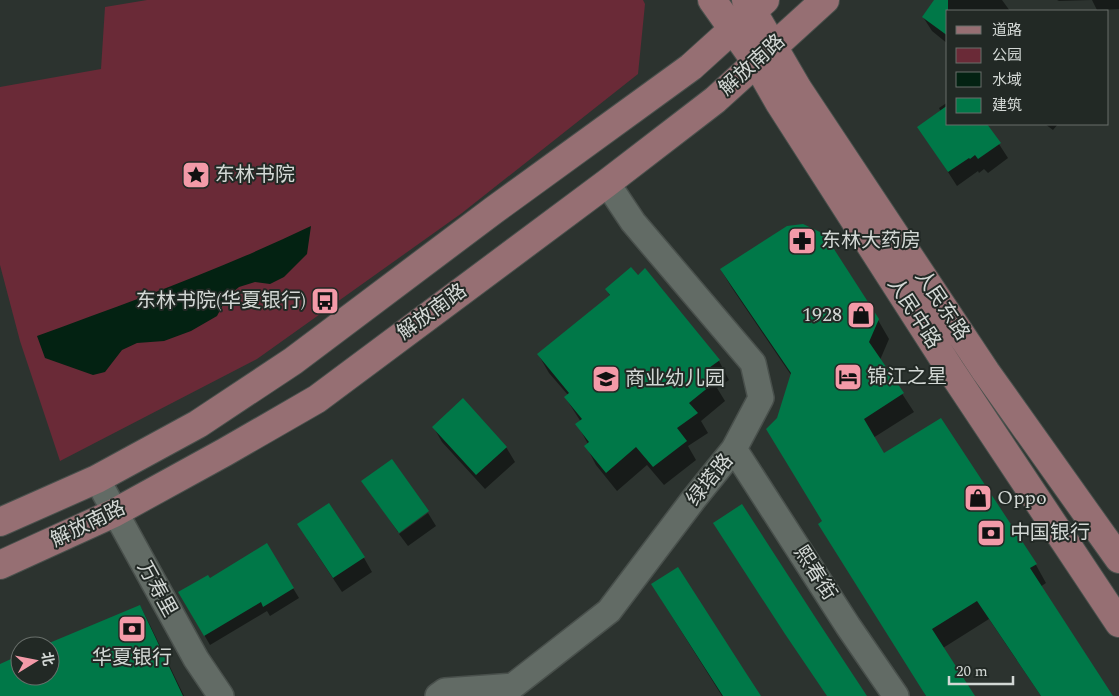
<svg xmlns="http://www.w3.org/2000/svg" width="1119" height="696" viewBox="0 0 1119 696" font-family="Spectral,'Noto Sans SC',serif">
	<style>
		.green { fill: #6a2a37 }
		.water { fill: #032212 }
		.shadow { fill: #0007 }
		.building { fill: #007848 }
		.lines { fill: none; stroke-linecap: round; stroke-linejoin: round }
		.minor-casing { stroke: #49504c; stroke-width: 28 }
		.major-casing { stroke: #49504c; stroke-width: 30 }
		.minor { stroke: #626b65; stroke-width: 25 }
		.major { stroke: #966f73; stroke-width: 28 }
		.labels { text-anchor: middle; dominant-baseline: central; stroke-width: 4; stroke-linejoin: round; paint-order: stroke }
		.street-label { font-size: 20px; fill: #d3d8d5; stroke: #222925 }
		.poi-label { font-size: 20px; fill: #d3d8d5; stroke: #222925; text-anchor: start }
	</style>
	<rect width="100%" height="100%" fill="#2c332f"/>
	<path class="green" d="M147 0H643L645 4 638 74 462 213 257 359 60 461 20 341 0 265V87L101 69 105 7Z"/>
	<path class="water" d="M311 226 307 254 284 277 270 284 255 282 239 287 227 297 217 316 191 331 164 341 137 343 122 350 105 372 93 375 45 358 37 336C130 302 222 269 311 226Z"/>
	<path class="shadow" d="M935 0H1002L1010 11H948V44L932 31 923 17Z
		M1057 0H1119V9L1097 10 1092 0 1059 1Z
		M948 102V124H986L1008 158 988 173 984 169 979 173 978 171 957 186 919 127 941 112 939 108Z
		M1045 124H1058L1053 130Z
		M645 270 719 361 729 380 717 388 725 401 701 421 708 433 688 446 696 460 664 485 647 465 617 491 596 465 586 446 588 444 577 424 581 422 565 397 568 395 549 373 538 354 610 296 606 289 637 276Z
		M721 270 878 320 889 339 880 360 914 412 873 438 884 455 941 420 1036 565 1046 583 1040 587 1111 696H1041L989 619 943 648 973 696H926L778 419 791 375 732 288Z
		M434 428 506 447 515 462 485 489 442 442Z
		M363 481 427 511 398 532Z
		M428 513 436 526 408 546 399 534Z
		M307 539 364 558 372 572 342 592Z
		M267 545 299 598 270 616 267 611 210 645 180 593 210 579Z
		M661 599 760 696H722Z
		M140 606 150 625 184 696H0V665L20 657V676H50V646H45Z"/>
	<path class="building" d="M934 0H948V36L922 17Z
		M948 105V124H987L1001 143 978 159 975 155 970 159 969 158 948 172 917 127Z
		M803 224 820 232 832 246 879 319 869 342 904 393 864 419 884 453 941 418 1037 564 1030 568 1113 696H1041L977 601 932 629 975 696H926L818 524 822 521 766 429 777 418 791 373 720 269 787 226Z
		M631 267 638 275 645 268 720 360 706 370 715 382 689 403 698 413 677 428 687 441 653 467 636 447 606 473 584 446 589 442 575 424 582 419 564 397 569 393 537 354 610 295 605 289Z
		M463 398 507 447 476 475 432 427Z
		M392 459 429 511 399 533 361 481Z
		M329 503 365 557 333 578 297 524Z
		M742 504 817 620 867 696H827L785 634 713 523Z
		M267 543 294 588 263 607 261 602 204 636 178 592 208 575 210 578Z
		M678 567 746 673 761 696H723L651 584Z
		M140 605 183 696H0V664L20 655V676H50V646H42Z"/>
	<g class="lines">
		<defs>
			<path id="minor" d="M734 449 848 626 896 696
				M97 479 196 659 221 696
				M438 696 445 691 513 686 609 611 693 500 734 449 761 398 753 363 633 222 607 183"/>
			<path id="major" d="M712 0 756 62 780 104 950 369 1119 623
				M746 0 798 89 986 372 1119 559
				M0 522 97 479 198 424 293 361 494 210 691 67 765 0
				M0 565 114 513 225 452 317 399 607 183 715 100 825 0"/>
		</defs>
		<use href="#minor" class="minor-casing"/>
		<use href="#major" class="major-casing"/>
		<use href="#minor" class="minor"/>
		<use href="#major" class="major"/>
	</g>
	<defs>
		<symbol id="sight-square" viewBox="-11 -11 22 22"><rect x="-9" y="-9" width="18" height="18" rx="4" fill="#f39aa8" stroke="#222925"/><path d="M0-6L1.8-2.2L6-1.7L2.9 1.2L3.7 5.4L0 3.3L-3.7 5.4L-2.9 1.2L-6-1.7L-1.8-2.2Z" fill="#111"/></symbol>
		<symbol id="pharmacy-square" viewBox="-11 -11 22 22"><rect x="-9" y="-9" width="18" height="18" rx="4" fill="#f39aa8" stroke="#222925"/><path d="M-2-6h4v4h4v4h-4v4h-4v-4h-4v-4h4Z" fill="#111"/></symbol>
		<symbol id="bus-square" viewBox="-11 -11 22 22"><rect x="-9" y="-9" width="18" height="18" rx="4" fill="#f39aa8" stroke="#222925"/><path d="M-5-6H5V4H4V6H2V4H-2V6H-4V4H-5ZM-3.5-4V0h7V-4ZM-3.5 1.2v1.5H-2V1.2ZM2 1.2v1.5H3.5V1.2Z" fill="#111"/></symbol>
		<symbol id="shop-square" viewBox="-11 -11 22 22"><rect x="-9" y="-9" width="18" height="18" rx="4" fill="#f39aa8" stroke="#222925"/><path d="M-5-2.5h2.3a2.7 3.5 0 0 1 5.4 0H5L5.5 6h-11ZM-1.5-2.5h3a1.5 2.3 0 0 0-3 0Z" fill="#111"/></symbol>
		<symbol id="hotel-square" viewBox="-11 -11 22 22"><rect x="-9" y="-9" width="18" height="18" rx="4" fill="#f39aa8" stroke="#222925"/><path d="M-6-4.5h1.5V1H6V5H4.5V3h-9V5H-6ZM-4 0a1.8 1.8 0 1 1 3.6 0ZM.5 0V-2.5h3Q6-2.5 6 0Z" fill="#111"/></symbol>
		<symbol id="school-square" viewBox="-11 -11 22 22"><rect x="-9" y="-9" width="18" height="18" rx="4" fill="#f39aa8" stroke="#222925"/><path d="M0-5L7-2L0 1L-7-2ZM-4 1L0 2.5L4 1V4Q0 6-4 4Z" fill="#111"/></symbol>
		<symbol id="bank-square" viewBox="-11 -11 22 22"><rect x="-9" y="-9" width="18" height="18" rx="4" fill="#f39aa8" stroke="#222925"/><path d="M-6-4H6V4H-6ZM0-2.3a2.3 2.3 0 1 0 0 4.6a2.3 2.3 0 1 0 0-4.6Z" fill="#111"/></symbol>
	</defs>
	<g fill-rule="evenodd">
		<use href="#sight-square" x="180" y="159" width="32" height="32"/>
		<use href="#pharmacy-square" x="786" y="225" width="32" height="32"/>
		<use href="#bus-square" x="309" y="285" width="32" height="32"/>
		<use href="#shop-square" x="845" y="299" width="32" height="32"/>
		<use href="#hotel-square" x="832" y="361" width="32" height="32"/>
		<use href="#school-square" x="590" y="363" width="32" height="32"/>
		<use href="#shop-square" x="962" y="482" width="32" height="32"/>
		<use href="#bank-square" x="975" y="517" width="32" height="32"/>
		<use href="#bank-square" x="116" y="613" width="32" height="32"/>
	</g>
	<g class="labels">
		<g class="street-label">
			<text transform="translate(752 65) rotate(-42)">解放南路</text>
			<text transform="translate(942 305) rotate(56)">人民东路</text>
			<text transform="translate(432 312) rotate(-36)">解放南路</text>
			<text transform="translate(914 313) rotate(57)">人民中路</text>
			<text transform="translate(710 480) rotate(-51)">绿塔路</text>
			<text transform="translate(88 524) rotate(-26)">解放南路</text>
			<text transform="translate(815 573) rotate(57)">熙春街</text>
			<text transform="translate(157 589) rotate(61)">万寿里</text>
		</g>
		<g class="poi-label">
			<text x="215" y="175">东林书院</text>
			<text x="821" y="241">东林大药房</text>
			<text x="306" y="301" text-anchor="end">东林书院(华夏银行)</text>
			<text x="842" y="315" text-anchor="end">1928</text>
			<text x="867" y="377">锦江之星</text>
			<text x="625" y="379">商业幼儿园</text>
			<text x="997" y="498">Oppo</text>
			<text x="1010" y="533">中国银行</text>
			<text x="132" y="658" text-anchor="middle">华夏银行</text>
		</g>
	</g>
	<rect x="946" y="10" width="162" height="115" fill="#222925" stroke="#696f6b"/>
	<rect x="956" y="26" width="25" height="8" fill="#966f73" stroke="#696f6b"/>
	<text x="992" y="35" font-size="15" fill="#d3d8d5">道路</text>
	<rect x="956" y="48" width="25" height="15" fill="#6a2a37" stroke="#696f6b"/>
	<text x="992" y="60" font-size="15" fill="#d3d8d5">公园</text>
	<rect x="956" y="72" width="25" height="15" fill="#032212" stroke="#696f6b"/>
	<text x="992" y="85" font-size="15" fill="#d3d8d5">水域</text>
	<rect x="956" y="98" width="25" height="15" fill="#007848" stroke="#696f6b"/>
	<text x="992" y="110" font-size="15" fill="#d3d8d5">建筑</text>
	<g transform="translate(35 661) rotate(80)"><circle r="24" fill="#222925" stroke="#696f6b"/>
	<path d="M0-4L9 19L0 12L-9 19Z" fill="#f39aa8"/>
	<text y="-8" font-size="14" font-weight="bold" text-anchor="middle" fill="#d3d8d5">北</text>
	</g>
	<path d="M949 676v8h64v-8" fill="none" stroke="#d3d8d5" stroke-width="2.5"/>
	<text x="956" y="676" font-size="15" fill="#d3d8d5" stroke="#222925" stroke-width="4" paint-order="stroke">20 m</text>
</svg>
